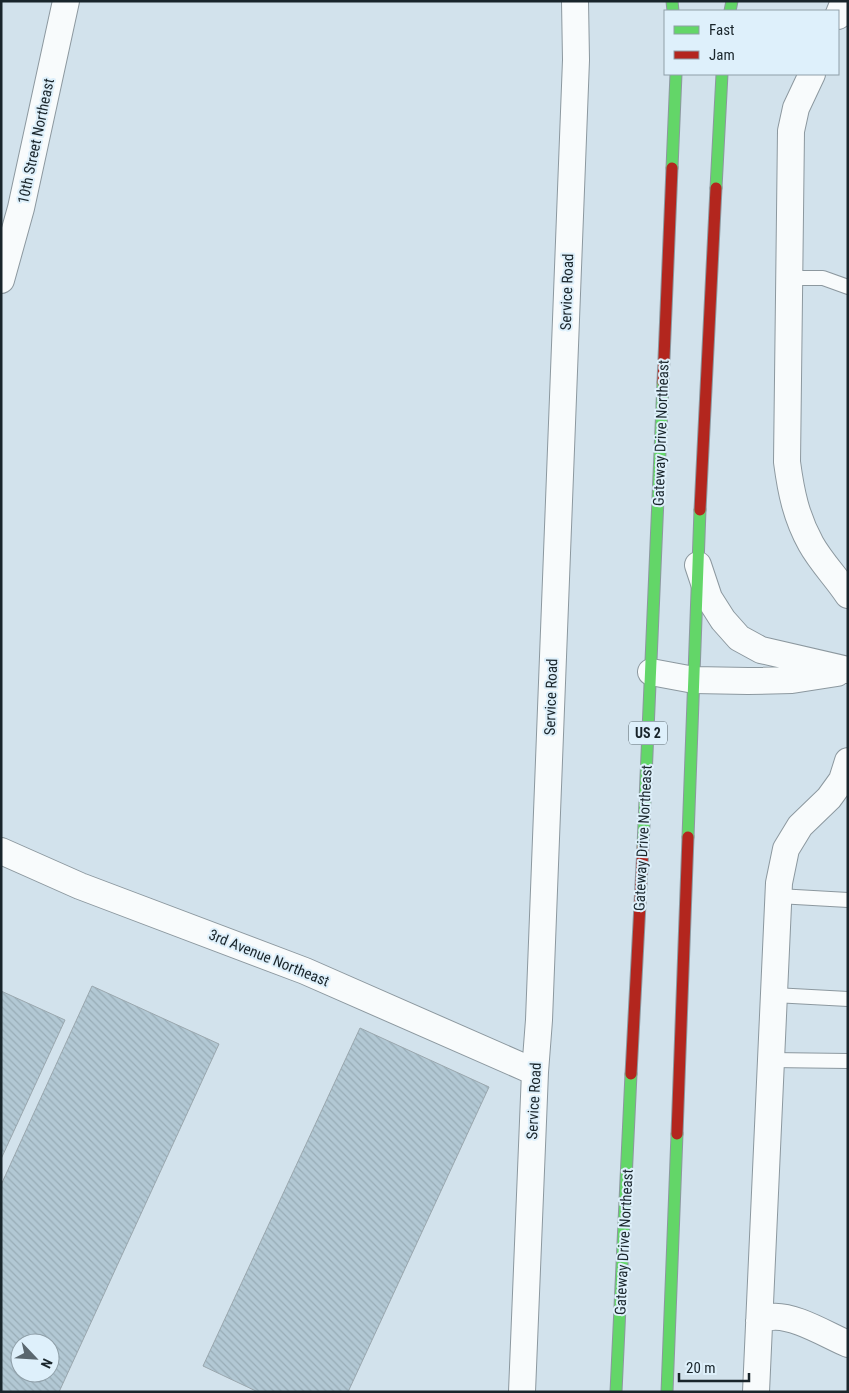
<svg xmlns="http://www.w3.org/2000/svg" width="849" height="1393" viewBox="0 0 849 1393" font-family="'Roboto Condensed',sans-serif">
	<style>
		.building { fill: url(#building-back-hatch); stroke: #9aa7ae; fill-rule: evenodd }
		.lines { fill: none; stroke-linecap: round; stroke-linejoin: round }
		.lane-casing { stroke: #8c989f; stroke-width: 16 }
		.street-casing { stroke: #8c989f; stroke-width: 28 }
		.fast-casing { stroke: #8c989f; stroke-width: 13 }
		.jam-casing { stroke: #8c989f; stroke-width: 13 }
		.lane { stroke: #f8fbfc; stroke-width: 14 }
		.street { stroke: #f8fbfc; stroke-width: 26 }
		.fast { stroke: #63d668; stroke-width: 11 }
		.jam { stroke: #b3261e; stroke-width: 11 }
		.labels { text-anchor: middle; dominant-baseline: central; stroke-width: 4; stroke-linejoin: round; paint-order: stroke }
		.shield { fill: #def0fb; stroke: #546269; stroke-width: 1 }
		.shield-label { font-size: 14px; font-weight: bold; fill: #19252b }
		.street-label { font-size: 15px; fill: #19252b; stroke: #def0fb }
	</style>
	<defs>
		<pattern id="building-back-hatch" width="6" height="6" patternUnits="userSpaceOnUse" patternTransform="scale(1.25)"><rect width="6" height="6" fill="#b2c8d4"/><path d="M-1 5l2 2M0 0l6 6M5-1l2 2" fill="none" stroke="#98acb6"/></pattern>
	</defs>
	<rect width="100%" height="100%" fill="#d2e2ec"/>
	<path class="building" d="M92 986 219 1044 59 1392H1V1185ZM20 1343H50V1373H20Z
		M1 991 65 1020 1 1159Z
		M360 1028 489 1087 348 1392H258L203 1366Z"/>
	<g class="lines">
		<defs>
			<path id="lane" d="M788 278H823L848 287
				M778 896 848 900
				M774 995 848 999
				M771 1060 848 1061"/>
			<path id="street" d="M838 16 844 1
				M812 74 796 108 791 131 787 462C791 492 796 517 811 544 821 562 836 577 848 595
				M1 280 21 208 66 1
				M698 565 709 598 723 620 739 638 761 650 848 670
				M651 672 694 680 748 681 792 680 837 673
				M1 851 80 886 305 971 535 1072
				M759 1321C763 1319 767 1317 771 1317 793 1314 827 1335 848 1344
				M522 1392 535 1072 539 1020 576 60 575 1
				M756 1392 779 883 786 849 800 826 829 798 842 780 848 761"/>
			<path id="fast" d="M672 1 673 11
				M730 11 732 1
				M672 168 676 74
				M716 188 722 74
				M688 837 700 510
				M643 847 663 382
				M616 1392 631 1074
				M667 1392 677 1134"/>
			<path id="jam" d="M663 382 672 168
				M700 510 716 188
				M631 1074 643 847
				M677 1134 688 837"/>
		</defs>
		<use href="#lane" class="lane-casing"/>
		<use href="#street" class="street-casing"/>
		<use href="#fast" class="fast-casing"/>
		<use href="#jam" class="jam-casing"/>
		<use href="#lane" class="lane"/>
		<use href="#street" class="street"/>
		<use href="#fast" class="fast"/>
		<use href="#jam" class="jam"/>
	</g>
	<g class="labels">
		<rect class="shield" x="629" y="721.5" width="38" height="23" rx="4"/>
		<g class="shield-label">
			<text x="648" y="733">US 2</text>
		</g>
		<g class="street-label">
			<text transform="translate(36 141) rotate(-78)">10th Street Northeast</text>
			<text transform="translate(567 292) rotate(-88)">Service Road</text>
			<text transform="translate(661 433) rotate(-88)">Gateway Drive Northeast</text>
			<text transform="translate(551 697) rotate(-88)">Service Road</text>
			<text transform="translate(643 838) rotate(-87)">Gateway Drive Northeast</text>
			<text transform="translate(269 958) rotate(22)">3rd Avenue Northeast</text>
			<text transform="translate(534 1101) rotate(-87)">Service Road</text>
			<text transform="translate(624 1242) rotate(-87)">Gateway Drive Northeast</text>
		</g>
	</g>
	<rect width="849" height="1393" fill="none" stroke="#19252b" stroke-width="5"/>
	<rect x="664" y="10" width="175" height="65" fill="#def0fb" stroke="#8f9fa8"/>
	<rect x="674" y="26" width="25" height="8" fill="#63d668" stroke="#8f9fa8"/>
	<text x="709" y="35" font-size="15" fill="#19252b">Fast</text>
	<rect x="674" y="51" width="25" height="8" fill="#b3261e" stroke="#8f9fa8"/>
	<text x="709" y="60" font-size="15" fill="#19252b">Jam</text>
	<g transform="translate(35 1358) rotate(115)"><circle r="24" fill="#def0fb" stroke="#8f9fa8"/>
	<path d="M0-4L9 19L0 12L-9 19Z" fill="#5a676f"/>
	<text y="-8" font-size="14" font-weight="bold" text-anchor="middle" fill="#19252b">N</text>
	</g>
	<path d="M679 1373v8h70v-8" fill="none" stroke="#19252b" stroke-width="2.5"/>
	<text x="686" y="1373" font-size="15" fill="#19252b" stroke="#def0fb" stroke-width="4" paint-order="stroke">20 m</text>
</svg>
